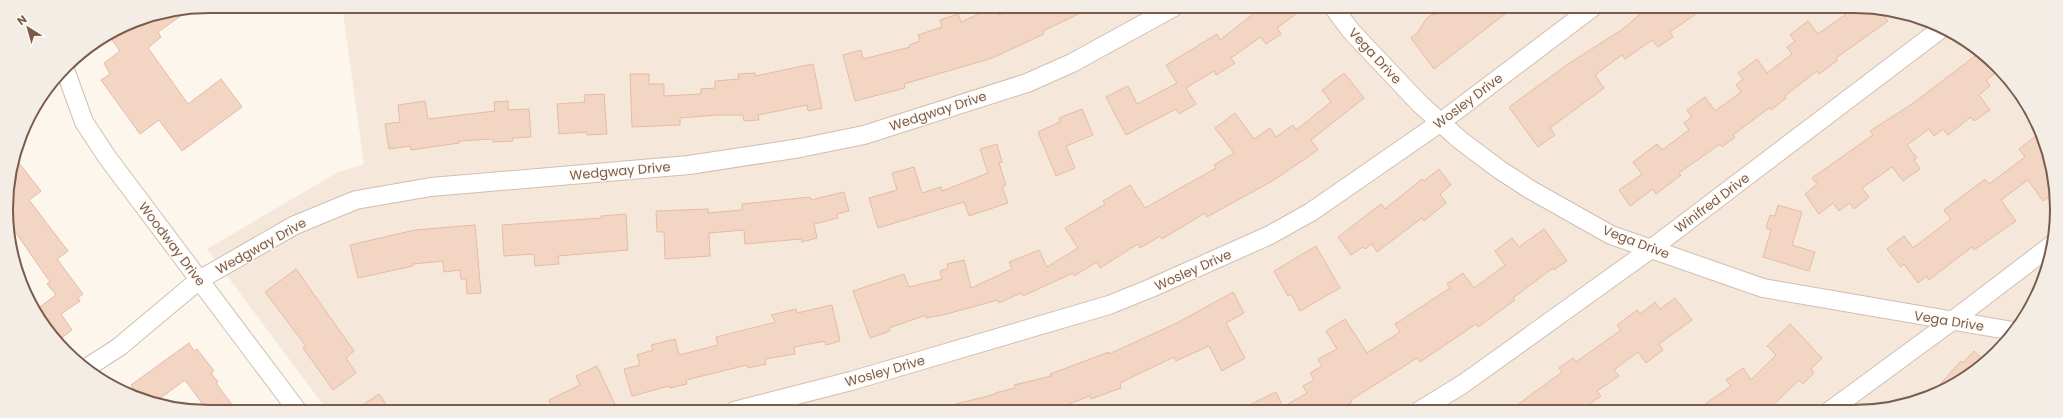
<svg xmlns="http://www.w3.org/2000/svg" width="2063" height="418" viewBox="0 0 2063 418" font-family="Poppins,sans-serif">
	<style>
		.residential { fill: #f5e8da }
		.building { fill: #f3d5c3; stroke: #e6bba3 }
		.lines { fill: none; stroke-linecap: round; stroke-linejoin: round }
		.minor-casing { stroke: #d1beb0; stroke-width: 20 }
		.minor { stroke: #fff; stroke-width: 18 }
		.labels { text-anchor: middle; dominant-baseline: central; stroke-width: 3; stroke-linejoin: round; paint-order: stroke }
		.street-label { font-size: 13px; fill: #7a5c4d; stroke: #fffaf3 }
		.rim { fill: none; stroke: #7a5c4d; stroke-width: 2 }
	</style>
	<rect width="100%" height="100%" fill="#fdf6ec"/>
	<path class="residential" d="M342 6 1880 8 1955 33 2015 85 2050 156 2055 235 2036 299 1997 353 1944 391 1867 412 327 410 207 249 338 172 364 164Z"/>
	<path class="building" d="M994 7 999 15 1017 7H1032L1034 13 1047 7H1093L1043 31 1044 34 992 58 904 84 905 88 855 101 843 55 861 50 863 59 910 47 909 45 920 41 918 35 942 27 940 20 958 14 961 22Z
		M1262 7H1305L1277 28 1281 34 1266 44 1261 37 1259 38 1231 58 1235 63 1216 75 1214 71 1186 88 1196 104 1179 114 1176 109 1126 135 1106 97 1128 86 1137 104 1177 83 1166 65 1217 34 1220 40Z
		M1451 7H1514L1434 69 1411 38 1418 32 1426 19 1431 15 1443 13Z
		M1648 7 1704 8 1670 32 1673 37 1658 47 1652 40 1625 59 1622 55 1595 75 1604 88 1550 128 1555 135 1538 147 1509 107 1571 62 1623 29Z
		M1840 8H1879L1888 21 1836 58 1838 60 1819 74 1817 71 1785 96 1786 98 1771 110 1769 108 1733 135 1735 137 1722 147 1720 144 1679 173 1681 175 1656 194 1653 189 1630 206 1619 190 1642 174 1633 162 1657 144 1662 150 1689 130 1684 123 1692 117 1687 110 1705 97 1715 111 1741 92 1736 85 1743 79 1738 73 1757 59 1767 73 1792 54 1787 47 1795 41 1790 35 1808 21 1818 34 1845 15Z
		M189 10 158 32 161 37 148 48 188 104 221 79 242 107 182 151 159 120 140 134 101 80 110 74 104 63 120 51 110 37 116 34 115 32 132 21Z
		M1979 53 1998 71 1986 80 1990 86 1979 95 1990 110 1974 121 1971 117 1948 135 1943 129 1934 136 1929 129 1907 145 1917 158 1914 160 1920 169 1903 181 1892 167 1862 188 1869 197 1854 209 1850 203 1839 211 1833 203 1819 214 1805 194 1817 184 1812 178 1873 135 1870 131 1912 104Z
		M813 64 822 108 808 111 807 105 758 115 759 120 744 121 743 115H717L680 118V125L632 127 630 74H649V84H664V96L701 94V89L715 88V81L739 79 738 74 755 73V76Z
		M1344 73 1364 98 1311 140 1318 150 1274 180 1207 217 1205 213 1162 239 1160 236 1140 248 1138 244 1100 268 1097 262 1074 276 1073 273 1023 296 1021 293 999 303 998 300 943 315 926 318V315L889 328 890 331 870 338 853 291 904 274 909 287 942 279 940 271 948 268 947 264 964 260 971 288 1012 269 1009 262 1039 250 1047 267 1078 248 1065 228 1105 204 1103 201 1130 185 1145 208 1216 168 1214 165 1234 153 1215 128 1235 113 1254 139 1270 128 1276 137 1293 125 1296 130 1331 102 1322 90Z
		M604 94 607 134 587 135 586 132 559 134 557 104 585 102 584 95Z
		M425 101 428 119 495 111 494 102 508 101V110L529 109 531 137 513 138V141L493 142V139L459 141V143L411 150 410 146 389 149 385 124 400 122 398 105Z
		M1082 109 1093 135 1066 146 1075 168 1056 176 1038 132 1060 122 1059 118Z
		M2037 135 2050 156 2053 194 2043 201 2028 180 2001 200 2016 221 1974 250 1972 247 1929 280 1927 276 1918 283 1904 264 1901 267 1887 249 1904 236 1913 248 1951 219 1944 210 1985 179 1989 184 2025 157 2019 149Z
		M997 144 1002 162 999 163 1006 185 1002 187 1008 203 969 216 964 202 878 228 869 198 897 190 892 173 914 167 922 193 941 187 942 191 988 173 980 149Z
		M16 159 41 191 29 200 68 251 57 259 83 294 78 298 80 301 61 314 72 330 56 342 37 309 56 295 47 284 50 282 14 230 15 229 10 222 6 196Z
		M1439 169 1451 185 1440 194 1446 203 1424 221 1422 218 1377 252 1372 244 1365 249 1363 247 1351 255 1338 237 1381 204 1385 209 1422 179 1424 181Z
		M844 192 849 211 837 214 838 218 814 224 817 238 802 242 801 239 745 244 744 230 709 233 710 256 665 259 664 232H657L656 211 708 209V213L742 210V204L810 197 811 200Z
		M1778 205 1802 212 1792 245 1815 252 1809 271 1763 257 1771 230 1766 228 1770 215 1775 216Z
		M626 214 628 250 558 256 559 264 535 266 534 254 504 256 502 225 601 218V216Z
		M475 225 481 293 467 294 466 279H461L460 270 444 272 443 261 413 264V266L358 278 350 245 415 230Z
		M1544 229 1567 261 1554 270 1553 268 1513 298 1515 300 1478 327 1476 324 1420 362 1417 358 1351 400 1352 402 1336 411H1237L1276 392 1283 407 1307 393 1303 386 1314 380 1310 373 1322 366 1318 359 1337 349 1326 331 1345 319 1367 353 1400 332 1395 324 1450 288 1447 284 1463 273 1474 288 1505 265 1495 251 1512 238 1519 247Z
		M1316 246 1340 288 1300 311 1291 294 1288 296 1274 271Z
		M296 269 354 351 346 358 356 373 333 390 303 348 306 346 265 292Z
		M1233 292 1244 313 1226 323 1245 358 1222 371 1209 346 1176 361 1174 357 1120 383 1121 388 1091 399 1090 396 1050 411H949L948 406 996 394 995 393 1015 388 1014 385 1051 376 1050 374 1109 352V354L1179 322Z
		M1675 298 1692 320 1659 344 1663 350 1646 363 1638 352 1614 370 1619 376 1597 391 1601 396 1580 411H1509L1562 372 1559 368 1573 358 1576 362 1621 330 1617 325 1637 310 1640 314 1655 302 1660 309Z
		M832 305 840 341 826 345 825 341 794 347 795 354 765 359 766 364 748 368 747 365 686 380 687 384 670 388 669 386 632 396 624 369 640 365 637 355 653 350 651 345 675 339 679 355 718 345 716 337 776 322 771 315 796 309 797 313Z
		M1790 324 1822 358 1811 369 1814 373 1803 384 1799 380 1767 411H1695L1731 386 1726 380 1743 368 1751 380 1776 355 1767 346Z
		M189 343 194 351 197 349 214 371 211 373 218 382 216 383 236 410H207L185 380 155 402 139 397 131 385Z
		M1974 351 1985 361 1944 391 1934 394 1933 392 1961 361 1963 363Z
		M597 366 618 411H554L549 400 580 385 576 376Z
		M379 394 390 410H355Z"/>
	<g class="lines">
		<defs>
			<path id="minor" d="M1333 7 1351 31 1420 104 1460 140 1500 170 1531 190 1611 235 1763 288 2013 331
				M64 67 84 122 107 157 297 410
				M88 367 119 347 199 280 295 225 356 200 431 187 689 165 800 148 864 135 1027 83 1072 63 1174 7
				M734 411 851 381 1109 305 1151 288 1270 235 1311 212 1441 122 1593 7
				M1419 411 1463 384 1651 249 1942 28
				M1828 412 1952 321 2053 244"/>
		</defs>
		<use href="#minor" class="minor-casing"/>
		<use href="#minor" class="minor"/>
	</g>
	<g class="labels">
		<g class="street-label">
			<text transform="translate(1375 56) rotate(47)">Vega Drive</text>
			<text transform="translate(1468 101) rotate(-37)">Wosley Drive</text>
			<text transform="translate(938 111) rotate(-18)">Wedgway Drive</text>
			<text transform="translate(620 171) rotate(-5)">Wedgway Drive</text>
			<text transform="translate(1712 203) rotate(-37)">Winifred Drive</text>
			<text transform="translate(1636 242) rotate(21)">Vega Drive</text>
			<text transform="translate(172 244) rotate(53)">Woodway Drive</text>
			<text transform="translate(261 246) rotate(-29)">Wedgway Drive</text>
			<text transform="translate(1193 270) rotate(-24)">Wosley Drive</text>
			<text transform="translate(1949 321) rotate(9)">Vega Drive</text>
			<text transform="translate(885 371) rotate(-16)">Wosley Drive</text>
		</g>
	</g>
	<path d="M0 0H2063V418H0ZM209 13H1854A196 196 0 0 1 2050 209V209A196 196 0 0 1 1854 405H209A196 196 0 0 1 13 209V209A196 196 0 0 1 209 13Z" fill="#f4ede6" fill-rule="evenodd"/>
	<path class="rim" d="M209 13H1854A196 196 0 0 1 2050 209V209A196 196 0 0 1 1854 405H209A196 196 0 0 1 13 209V209A196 196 0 0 1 209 13Z"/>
	<g transform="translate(28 28) rotate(323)" stroke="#fffaf3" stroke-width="3" paint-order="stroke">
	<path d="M0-3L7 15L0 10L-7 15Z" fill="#7a5c4d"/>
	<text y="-6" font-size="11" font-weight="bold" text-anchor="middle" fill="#7a5c4d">N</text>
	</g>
</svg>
